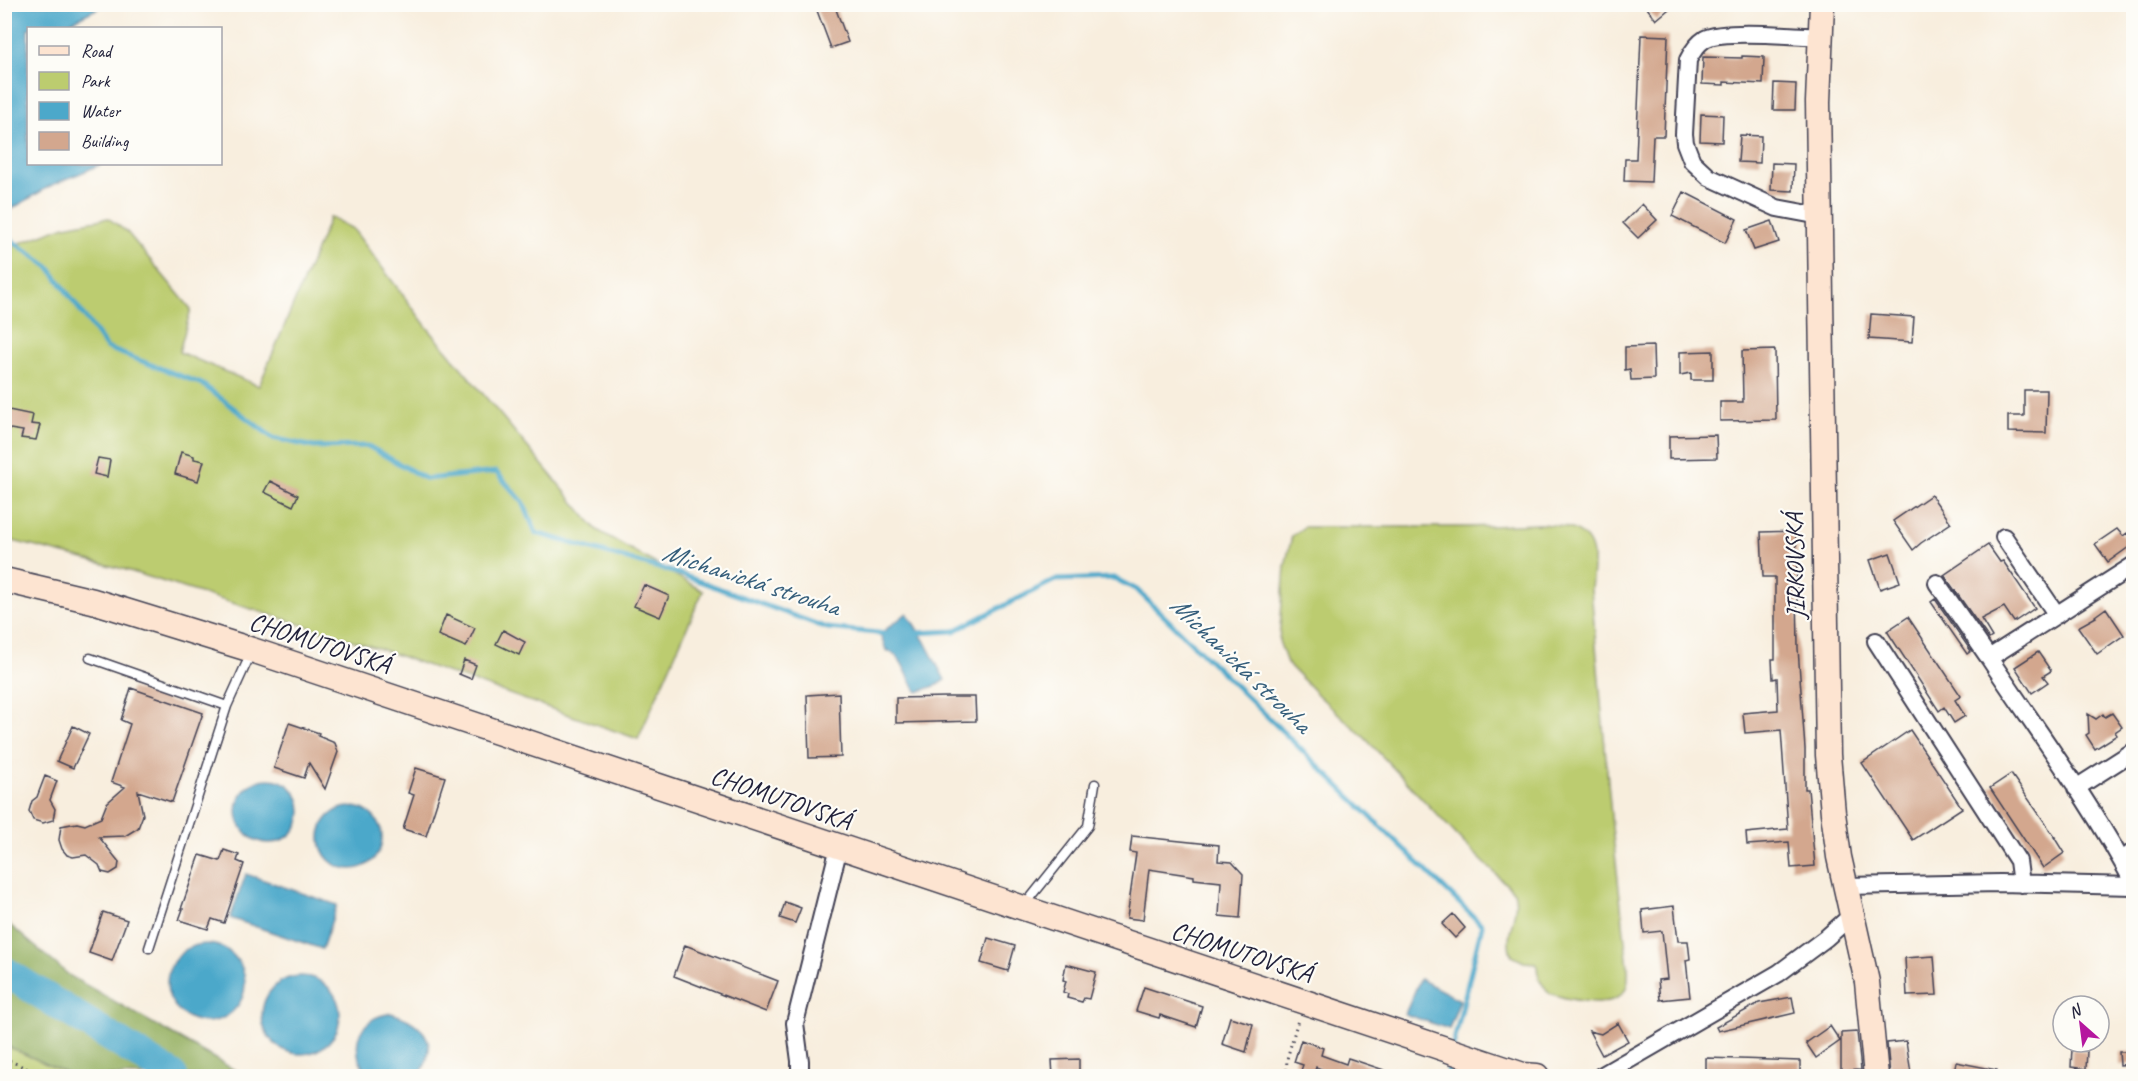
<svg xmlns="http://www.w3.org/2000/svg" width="2138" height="1081" viewBox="0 0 2138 1081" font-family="Caveat,sans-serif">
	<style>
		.green { fill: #bccc6f; stroke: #6f7755; stroke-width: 1.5 }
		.forest { fill: #95b062; stroke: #5c694e; stroke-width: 1.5 }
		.water { fill: #4ca8ca; stroke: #376582; stroke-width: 1.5 }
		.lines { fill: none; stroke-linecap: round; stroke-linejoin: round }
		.stream { stroke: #4ca8ca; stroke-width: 5 }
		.river { stroke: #4ca8ca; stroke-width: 30 }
		.building { fill: #d3a78e }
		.lane-casing { stroke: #424153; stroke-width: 11 }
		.street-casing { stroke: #424153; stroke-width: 20 }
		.secondary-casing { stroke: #424153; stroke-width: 27 }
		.path { stroke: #424153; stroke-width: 3; stroke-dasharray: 1.5 4.5; stroke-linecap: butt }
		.lane { stroke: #fff; stroke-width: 8 }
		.street { stroke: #fff; stroke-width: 16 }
		.secondary { stroke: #fde4d1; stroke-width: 24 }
		.labels { text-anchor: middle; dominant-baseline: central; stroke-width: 4.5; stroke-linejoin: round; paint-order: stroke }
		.street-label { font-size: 26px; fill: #22223b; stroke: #fdfcf7 }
		.water-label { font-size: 27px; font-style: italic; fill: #355e7b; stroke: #fdfcf7 }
	</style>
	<rect width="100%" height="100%" fill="#fdfcf7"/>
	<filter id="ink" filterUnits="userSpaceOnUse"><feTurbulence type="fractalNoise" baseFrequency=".0167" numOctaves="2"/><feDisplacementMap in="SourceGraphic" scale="12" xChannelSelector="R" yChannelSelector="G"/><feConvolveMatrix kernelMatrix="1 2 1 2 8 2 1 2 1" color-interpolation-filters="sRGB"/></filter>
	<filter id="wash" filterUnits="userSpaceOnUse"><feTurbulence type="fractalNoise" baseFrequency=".008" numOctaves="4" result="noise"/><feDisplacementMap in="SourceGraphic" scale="24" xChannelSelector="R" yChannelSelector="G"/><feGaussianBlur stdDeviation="1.35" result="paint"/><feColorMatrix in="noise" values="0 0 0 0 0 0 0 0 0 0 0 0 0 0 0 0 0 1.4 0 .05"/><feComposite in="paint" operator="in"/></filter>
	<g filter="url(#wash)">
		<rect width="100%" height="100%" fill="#f8eede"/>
		<path class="green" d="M330 217 353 229 427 327 597 530 703 591 638 739 380 649 123 569 5 539 4 249 65 226 108 218 127 232 191 309 179 352 259 386Z
			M1539 524C1560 525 1590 527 1593 555 1594 565 1592 578 1591 589L1612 827 1628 967C1628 976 1629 987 1622 994 1610 1009 1565 999 1549 993L1540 981 1536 963 1524 962 1512 956C1502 936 1521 913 1514 892L1464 843 1364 737 1319 696 1287 663 1279 641 1285 566 1292 536 1304 527H1469Z
			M4 1045 67 1073 73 1076H5Z"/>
		<path class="forest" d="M4 920 70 976 245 1076H73L5 1045Z"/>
		<path class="water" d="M4 5H104L59 28H28V164H102L50 186 5 213Z
			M907 613 924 640 945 680 937 685 918 692C905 678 905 656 886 650L880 634Z
			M237 811a32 32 0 1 1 64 0a32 32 0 1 1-64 0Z
			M320 838a31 31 0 1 1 62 0a31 31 0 1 1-62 0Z
			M246 874 337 905 322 949 230 918Z
			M167 983a39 39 0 1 1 78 0a39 39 0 1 1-78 0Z
			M262 1015a39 39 0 1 1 78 0a39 39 0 1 1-78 0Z
			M1420 979 1460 1000 1449 1029 1405 1014Z
			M391 1013C412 1019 436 1033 427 1059 425 1065 423 1072 417 1075 408 1080 381 1077 369 1076 355 1060 351 1034 372 1020 376 1016 385 1015 391 1013Z"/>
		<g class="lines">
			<path class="stream" d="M4 235 49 267 107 348 202 384 273 438 314 447 368 446 426 479 496 472 523 502 536 533 680 574 827 628 887 634
				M915 633 954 631 1055 580 1114 578 1137 590 1482 925 1453 1046
				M1447 1076 1450 1058"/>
			<path class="river" d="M4 971 173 1076"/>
		</g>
		<g id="blocks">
			<path class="building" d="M827 4H834L848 42 831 48 816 8Z
				M1644 4H1675L1656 20Z
				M1641 35 1668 36 1664 136H1653L1651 182 1624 181 1625 159H1636Z
				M1742 56 1764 57 1763 84 1724 82V85L1702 84 1703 57 1742 58Z
				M1774 83 1796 84 1795 110H1773Z
				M1701 114 1723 115 1722 142 1700 141Z
				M1740 135 1761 136 1760 163 1738 162Z
				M1772 163 1794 164 1793 191 1771 190Z
				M1684 192 1737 219 1725 243 1672 216Z
				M1642 204 1657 220 1638 238 1623 223Z
				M1772 221 1779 242 1754 250 1746 230Z
				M1871 314 1914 317 1912 342 1869 339Z
				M1653 346 1654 379 1631 380 1630 369 1625 370V347Z
				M1775 350 1776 420 1720 421V402H1743L1742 351Z
				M1713 351V380H1691V373L1680 375V352Z
				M2024 390H2047L2046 433 2008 432V416H2024Z
				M4 409 33 415 31 424 40 425 36 440 21 438 23 431 4 428Z
				M1716 435 1717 458 1669 459V436Z
				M181 452 194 456V459L204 461 198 481 175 474Z
				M98 458 110 460 107 477 94 474Z
				M270 481 298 495 293 506 264 492Z
				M1931 495 1951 523 1921 543 1913 550 1893 521Z
				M2117 529 2123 536 2127 533 2133 544 2108 562 2095 544Z
				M1796 531 1798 648 1805 749V789H1808L1815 866 1791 868 1789 842 1747 845 1746 833 1788 829 1781 730 1745 733 1743 713 1778 710 1777 678 1773 679 1772 659H1775V577H1763L1761 532Z
				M1988 545 2000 562 2003 561 2035 608 2014 622 2004 607 1981 619 1992 637 1989 639 1944 575Z
				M1890 553 1900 582 1880 589 1870 560Z
				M644 585 669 596 660 617 634 606Z
				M1935 599 1971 651 1967 654 1931 602Z
				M2106 608 2124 635 2097 654 2078 627 2096 617 2095 616Z
				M446 615 475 628 466 647 438 635Z
				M1908 617 1961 696 1955 700 1965 716 1954 723 1944 707 1939 711 1887 631Z
				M503 630 525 642 519 655 496 644Z
				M2038 652 2051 671 2043 676 2048 682 2032 693 2015 667Z
				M464 660 476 665 471 679 459 674Z
				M131 688 203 713 172 802 138 791 143 815 138 828 125 836 99 837 119 862 118 869 110 874 102 872 99 865 86 855 73 857 67 855 62 849 59 840 61 826 77 823 85 825 101 818 107 803 125 787 111 782 130 724 121 720Z
				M839 693 841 757 809 758 807 695Z
				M948 697H975L976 721 896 723V698Z
				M2112 713 2122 727 2115 732 2117 735 2095 749 2086 735 2089 733 2088 714 2096 719 2103 714 2105 717Z
				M289 723 319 733 318 736 335 743 338 752 325 789 309 763 304 778 274 768Z
				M73 726 89 734 73 768 57 761Z
				M1910 730 1962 808 1913 840 1862 763Z
				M416 768 445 777 426 836 403 829 414 795 408 793Z
				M2011 774 2055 837H2054L2064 853 2043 868 1990 788Z
				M45 776 57 781 50 800 55 809 53 820 43 823 33 820 29 811 32 801 37 797Z
				M1132 836 1219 845 1218 861 1232 862 1243 874 1240 918 1219 916 1221 882 1194 879V876L1149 869 1143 920 1127 918 1136 853 1130 852Z
				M224 850 239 855 237 861 244 864 224 923 212 919 208 929 179 920 183 909H181L200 855 220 861Z
				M785 902 801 908 795 923 780 918Z
				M1674 906 1678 941H1688L1690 959 1686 960 1690 997 1660 1000 1658 980 1667 979 1662 931 1644 933 1642 910Z
				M103 912 127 920 112 961 89 953Z
				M1453 914 1465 928 1455 938 1442 924Z
				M988 938 1015 946 1008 971 981 963Z
				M685 945 778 981 766 1012 674 976Z
				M1934 956 1937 995 1907 996 1905 958Z
				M1066 964 1096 972 1089 999 1084 998 1082 1002 1067 998 1068 994 1063 992 1066 981 1063 980Z
				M1144 987 1202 1006 1196 1027 1160 1015 1159 1018 1136 1011Z
				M1792 997 1795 1013 1718 1031 1716 1027 1759 1003Z
				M1230 1017 1253 1024 1246 1052 1222 1044Z
				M1618 1023 1628 1041 1602 1055 1589 1031 1601 1034Z
				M1830 1026 1840 1041 1816 1058 1806 1043Z
				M1857 1032 1861 1070 1841 1071V1033Z
				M1301 1040 1323 1048 1321 1055 1346 1064 1348 1058 1396 1074V1077H1342L1316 1067 1313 1077 1300 1073 1303 1065 1294 1062Z
				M1906 1041 1911 1073 1890 1076 1887 1043Z
				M2072 1049 2087 1051 2086 1069 2071 1067Z
				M2119 1052H2133V1064L2120 1065Z
				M1706 1058 1800 1061V1077H1706Z
				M1079 1059V1077H1053L1052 1060Z
				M1956 1062 1997 1070 1996 1077H1953Z"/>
		</g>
	</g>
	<g filter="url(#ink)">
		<use href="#blocks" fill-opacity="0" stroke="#424153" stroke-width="1.5"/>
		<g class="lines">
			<defs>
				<path id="lane" d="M90 658 227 706
					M1024 906 1088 826 1095 784
					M149 948 227 706 252 651"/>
				<path id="street" d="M1820 216 1777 208 1709 177 1692 161 1685 143 1684 134 1688 60C1692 52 1697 44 1705 39 1723 29 1797 36 1821 37
					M2004 537 2057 615
					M2134 565 1989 658C2038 732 2093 805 2134 884
					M1937 583 1989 658
					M1876 641 2018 861 2021 884
					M2076 788 2134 751
					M2122 861 2134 851
					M1845 886 2000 883 2134 886
					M800 1076V1061L795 1023 839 847
					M1601 1076 1779 973 1826 938 1852 915"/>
				<path id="secondary" d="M1822 4 1818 102 1828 755 1833 813 1839 857 1867 982 1876 1076
					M4 580 93 601 252 650 1523 1075 1537 1076"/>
			</defs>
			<use href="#lane" class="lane-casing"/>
			<use href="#street" class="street-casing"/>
			<use href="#secondary" class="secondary-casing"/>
			<path class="path" d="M4 1058 43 1076
				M1286 1076 1287 1059 1298 1020"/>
			<use href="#lane" class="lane"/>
			<use href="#street" class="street"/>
			<use href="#secondary" class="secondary"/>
		</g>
	</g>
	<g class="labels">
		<g class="street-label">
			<text transform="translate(1795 566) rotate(-91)">JIRKOVSKÁ</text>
			<text transform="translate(320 643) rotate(18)">CHOMUTOVSKÁ</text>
			<text transform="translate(781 798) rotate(19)">CHOMUTOVSKÁ</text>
			<text transform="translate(1242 952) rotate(18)">CHOMUTOVSKÁ</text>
		</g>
		<g class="water-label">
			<text transform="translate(751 579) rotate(18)">Michanická strouha</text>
			<text transform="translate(1241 664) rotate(44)">Michanická strouha</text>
		</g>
	</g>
	<rect width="2138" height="1081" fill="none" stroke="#fdfcf7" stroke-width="24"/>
	<rect x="27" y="27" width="195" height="138" fill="#fdfcf7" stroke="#a5a5ac" stroke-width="1.5"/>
	<rect x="39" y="46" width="30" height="9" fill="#fde4d1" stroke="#a5a5ac" stroke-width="1.5"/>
	<text x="81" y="57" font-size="18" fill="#22223b">Road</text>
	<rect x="39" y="72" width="30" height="18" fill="#bccc6f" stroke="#a5a5ac" stroke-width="1.5"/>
	<text x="81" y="87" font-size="18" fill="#22223b">Park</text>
	<rect x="39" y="102" width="30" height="18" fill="#4ca8ca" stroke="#a5a5ac" stroke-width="1.5"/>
	<text x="81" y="117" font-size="18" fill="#22223b">Water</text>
	<rect x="39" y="132" width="30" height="18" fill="#d3a78e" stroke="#a5a5ac" stroke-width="1.5"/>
	<text x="81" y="147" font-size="18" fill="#22223b">Building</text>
	<g transform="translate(2081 1024) rotate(332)"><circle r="28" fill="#fdfcf7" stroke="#a5a5ac" stroke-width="1.5"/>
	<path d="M0-4.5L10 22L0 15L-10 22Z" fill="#b5179e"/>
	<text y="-9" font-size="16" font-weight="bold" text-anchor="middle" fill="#22223b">N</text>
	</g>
</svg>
